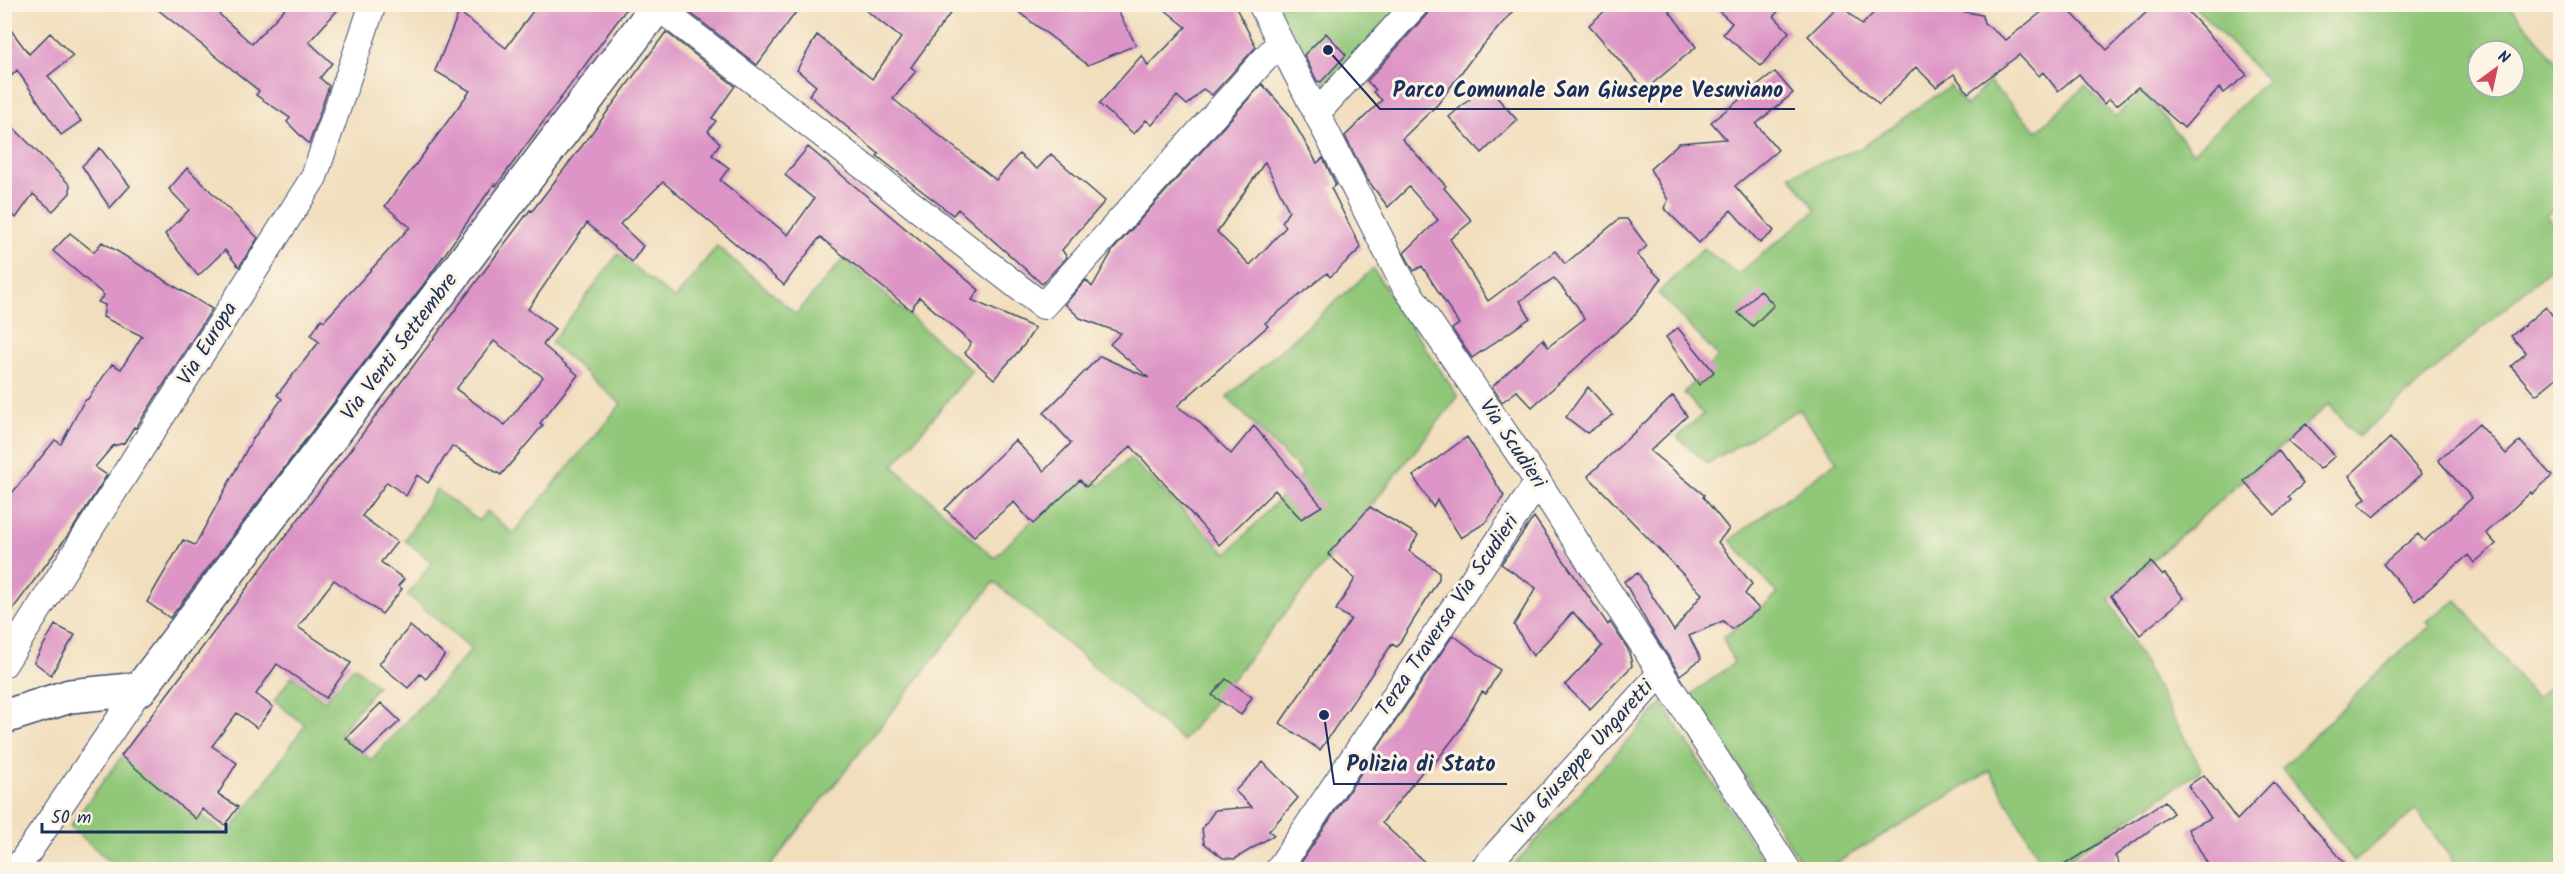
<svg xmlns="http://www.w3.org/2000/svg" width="2565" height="874" viewBox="0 0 2565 874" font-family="Kalam,sans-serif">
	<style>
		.green { fill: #91c779; stroke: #567b6c; stroke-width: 1.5; fill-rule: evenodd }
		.building { fill: #dd94c6; fill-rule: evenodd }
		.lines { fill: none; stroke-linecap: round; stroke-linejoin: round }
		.minor-casing { stroke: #3b496c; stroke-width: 28 }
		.major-casing { stroke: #3b496c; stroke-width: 36 }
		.minor { stroke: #fff; stroke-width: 26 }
		.major { stroke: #fff; stroke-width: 33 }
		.labels { text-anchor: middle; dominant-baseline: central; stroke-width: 6; stroke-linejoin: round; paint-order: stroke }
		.street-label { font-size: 21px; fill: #1b2f5e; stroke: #fcf5e5 }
		.leader { fill: none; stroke: #1b2f5e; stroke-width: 2 }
		.callout-dot { fill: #1b2f5e; stroke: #fcf5e5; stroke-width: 2 }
		.callout-label { font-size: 22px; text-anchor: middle; font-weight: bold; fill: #1b2f5e; stroke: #fcf5e5; stroke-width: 6; stroke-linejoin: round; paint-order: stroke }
	</style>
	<rect width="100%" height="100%" fill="#fcf5e5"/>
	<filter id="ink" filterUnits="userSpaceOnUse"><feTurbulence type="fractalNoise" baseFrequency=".0167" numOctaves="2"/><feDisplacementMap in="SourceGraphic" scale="12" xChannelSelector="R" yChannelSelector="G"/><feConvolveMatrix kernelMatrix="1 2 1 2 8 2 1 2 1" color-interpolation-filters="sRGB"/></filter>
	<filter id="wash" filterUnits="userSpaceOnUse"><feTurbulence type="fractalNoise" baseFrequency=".008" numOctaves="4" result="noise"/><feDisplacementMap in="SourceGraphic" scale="24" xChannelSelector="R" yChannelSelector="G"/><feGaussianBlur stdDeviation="1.35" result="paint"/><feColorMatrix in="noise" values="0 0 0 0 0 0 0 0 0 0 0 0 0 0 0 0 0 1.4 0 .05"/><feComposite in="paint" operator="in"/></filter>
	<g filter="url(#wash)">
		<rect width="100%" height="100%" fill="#f1debd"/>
		<path class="green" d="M1272 5H1404L1319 96Z
			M2193 5H2509L2560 66V205L2547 216 2560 232V260L2358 437 2329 404 2109 599 2202 770 2053 869H2045L1990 771 1826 869H1806L1691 695 1734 663 1723 638 1778 594 1730 540 1837 461 1799 409 1708 463 1677 437 1703 414 1684 393 1718 356 1658 293 1703 248 1738 274 1816 210 1790 175 1861 148 1950 86 1966 106 1989 82 2037 131 2085 86 2115 117 2143 91 2193 153 2267 80ZM2478 51H2514V87H2478Z
			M717 246 796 314 844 258 972 371 893 466 994 558 1086 467 1099 486 1130 458 1227 554 1303 474 1227 397 1373 269 1458 397 1183 741 994 582 768 869H118L70 826 122 756 228 835 305 725 274 701 292 676 325 701 354 666 377 686 340 733 371 760 472 649 408 595 432 562 405 540 436 489 479 521 486 511 513 533 621 404 551 343 618 254 675 299Z
			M2457 600 2535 698 2560 680V869H2459L2416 810 2354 861 2282 768 2396 655 2429 627 2426 621Z
			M1662 703 1768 869H1510Z"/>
		<g id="blocks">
			<path class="building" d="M151 4H208L252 44 289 4H343L309 42 332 63 320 78 329 86 309 144 287 122 290 118 256 95 259 91Z
				M538 4H630L496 186 494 184 423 285 170 618 147 602 183 540 195 545 252 440 282 399 277 395 319 342 311 335 321 319 324 321 410 227 385 206 470 91 435 71 459 12 506 48Z
				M679 4H802L757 65Z
				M858 4H957L911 67 916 71 893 99 996 180 1019 154 1037 169 1051 154 1105 201 1062 250 1067 257 1042 284 958 209 953 215 877 156 879 154 809 95 816 86 797 70 817 35 872 79 901 38Z
				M1008 4H1114L1136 45 1088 65Z
				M1158 4H1234L1256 47 1212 95 1203 89 1187 105 1177 96 1152 125 1146 120 1134 134 1099 104 1142 55 1148 66 1186 27Z
				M1431 4H1519L1472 58 1438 104 1402 139 1446 186 1444 188 1472 221 1450 239 1488 301 1555 251 1565 264 1619 219H1627L1647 246 1637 255 1661 279 1633 317 1532 407 1517 391 1502 402 1492 387 1543 339 1548 347 1584 319 1577 306 1554 278 1520 301 1530 318 1472 358 1452 329 1459 324 1422 266 1414 271 1404 253 1438 220 1409 187 1388 207 1367 179 1345 136 1382 100 1373 92 1376 90 1367 81 1427 14Z
				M1613 4H1664L1696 47 1645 90 1589 25Z
				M1711 4H1784L1774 16 1789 32 1761 66 1723 34 1732 23Z
				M1840 4 1862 25 1882 4H1946L1950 9 1982 15 1984 23 2006 40 2052 4H2063L2107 50 2155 4H2181L2247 75 2224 93 2219 88 2184 128 2138 87 2117 105 2109 99 2104 104 2079 74 2058 91 2043 72 2039 76 2019 55 1968 93 1954 74 1936 87 1916 67 1879 105 1808 36Z
				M4 21 29 54 50 33 73 56 48 76 81 121 61 135 17 70 4 84Z
				M666 32 735 86 712 118 716 121 708 131 720 143 712 155 729 168 720 180 788 235 814 199 785 175 808 147 979 290 972 300 1035 328 1024 345 994 379 965 353 971 343 919 297 911 310 820 237 784 285 663 182 620 224 643 246 632 262 587 223 528 309 555 329 543 345 578 375 540 423 543 425 501 475 452 446 428 483 417 475 406 496 387 482 362 516 397 542 381 562 404 579 398 586 402 589 382 614 334 580 298 627 351 663 326 698 277 664 256 694 273 707 257 728 237 713 212 746 237 763 218 794 238 807 225 825 202 809 196 819 121 756 530 210 532 211 585 142ZM494 341 543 377 505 425 456 389Z
				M1326 33 1346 55 1321 82 1317 81 1304 55Z
				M1775 72 1793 93 1756 124 1778 150 1735 186 1774 231 1760 243 1731 210 1699 243 1664 208 1668 200 1650 169 1679 143 1726 139 1711 122Z
				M1262 84 1289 114 1317 163 1323 158 1336 185 1331 188 1361 248 1330 277 1327 273 1265 323 1268 326 1177 406 1198 421 1231 454 1254 426 1322 506 1301 519 1275 490 1219 545 1131 446 1086 487 1080 480 1033 524 1014 502 974 536 945 509 1015 440 1044 471 1071 443 1044 413 1100 356 1149 378 1110 344 1121 333 1080 318 1065 304 1086 280 1092 287 1113 250ZM1265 162 1289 211 1282 222 1286 227 1250 265 1217 232Z
				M1486 85 1517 120 1482 153 1449 117Z
				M4 118 70 185V193L53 211 33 194 16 218 4 208Z
				M100 148 130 186 110 208 82 166Z
				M187 168 258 238 239 267 225 250 198 276 165 234 189 210 169 189Z
				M70 233 94 252 102 242 212 309 136 428 134 427 124 443 113 446 95 467 107 475 74 527 4 621V503L55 440 61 444 84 401 88 399 112 364 121 369 142 336 103 317 105 305 98 302 104 295 53 251Z
				M1760 290 1774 305 1753 326 1738 313Z
				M2546 307 2560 325V375L2536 395 2511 366 2526 353 2511 336Z
				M1678 328 1714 372 1699 385 1666 337Z
				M1588 387 1613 415 1587 433 1566 417Z
				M1673 396 1687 416 1650 451 1704 495 1703 497 1729 529 1718 542 1752 584 1745 594 1759 609 1732 629 1723 621 1689 636 1701 659 1680 675 1650 628 1624 581 1638 573 1674 631 1702 594 1588 476Z
				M2306 424 2335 456 2320 469 2288 441Z
				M2479 424 2506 454 2520 441 2552 476 2532 494 2531 492 2486 533 2496 544 2474 563 2468 555 2415 601 2383 564 2418 534 2424 541 2472 498 2438 460Z
				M1467 437 1504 496 1485 523 1461 538 1437 500 1433 507 1413 476Z
				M2390 438 2422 474 2374 517 2359 504 2366 498 2349 476Z
				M2278 450 2303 484 2288 497 2291 500 2275 515 2244 481Z
				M1370 507 1418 535 1409 551 1439 572V579L1397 647 1392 644 1320 750 1280 723 1351 619 1336 610 1355 579 1328 554Z
				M1534 517 1608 625 1610 622 1628 649 1631 660 1632 666 1590 709 1565 685 1602 646 1573 612 1533 656 1514 625 1536 588 1501 564Z
				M2151 562 2162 575 2165 574 2184 598 2140 635 2111 596Z
				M55 625 75 635 51 675 34 662Z
				M410 626 445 655 426 679 420 674 408 688 379 664Z
				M1453 635 1500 670 1486 694 1482 692 1460 730 1434 764H1428L1382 823 1433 870H1296Z
				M1226 679 1252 697 1241 715 1212 695Z
				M381 703 400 721 364 755 346 738Z
				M1263 762 1298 798 1269 831 1274 835 1235 859 1223 858 1204 843 1202 829 1215 810 1252 807 1235 791Z
				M2204 775 2237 820 2273 782 2351 870H2211L2188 829 2211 818 2188 786Z
				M2165 801 2173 813 2115 856 2123 870H2056Z"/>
		</g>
	</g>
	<g filter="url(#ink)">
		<use href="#blocks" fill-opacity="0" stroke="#3b496c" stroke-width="1.5"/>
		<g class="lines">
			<defs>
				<path id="minor" d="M1261 4 1404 285 1538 482 1788 870
					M658 7 1043 306 1280 42
					M1317 113 1416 4
					M4 664 314 177 373 4
					M16 870 140 689
					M1278 870 1538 482
					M1482 870 1661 673"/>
				<path id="major" d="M4 717 70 696 140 689 659 4"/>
			</defs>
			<use href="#minor" class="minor-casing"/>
			<use href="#major" class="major-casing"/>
			<use href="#minor" class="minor"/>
			<use href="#major" class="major"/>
		</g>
	</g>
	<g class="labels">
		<g class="street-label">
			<text transform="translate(208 344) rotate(-58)">Via Europa</text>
			<text transform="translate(400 347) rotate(-53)">Via Venti Settembre</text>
			<text transform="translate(1512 444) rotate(56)">Via Scudieri</text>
			<text transform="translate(1448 616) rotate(-56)">Terza Traversa Via Scudieri</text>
			<text transform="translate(1583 758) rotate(-48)">Via Giuseppe Ungaretti</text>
		</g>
	</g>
	<path class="leader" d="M1328 50L1380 109H1795M1324 715L1334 784H1507"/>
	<g class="callout-dot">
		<circle cx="1328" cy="50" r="6"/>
		<circle cx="1324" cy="715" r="6"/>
	</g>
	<g class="callout-label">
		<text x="1588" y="97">Parco Comunale San Giuseppe Vesuviano</text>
		<text x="1421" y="771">Polizia di Stato</text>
	</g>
	<rect width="2565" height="874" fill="none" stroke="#fcf5e5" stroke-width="24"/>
	<g transform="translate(2496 69) rotate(33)"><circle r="28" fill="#fcf5e5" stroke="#a2a6af" stroke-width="1.5"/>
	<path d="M0-4.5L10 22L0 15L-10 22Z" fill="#d1495b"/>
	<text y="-9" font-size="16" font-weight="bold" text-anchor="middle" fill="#1b2f5e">N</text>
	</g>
	<path d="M42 823v9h184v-9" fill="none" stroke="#1b2f5e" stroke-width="3"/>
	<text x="51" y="823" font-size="18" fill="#1b2f5e" stroke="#fcf5e5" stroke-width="4.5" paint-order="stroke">50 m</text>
</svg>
